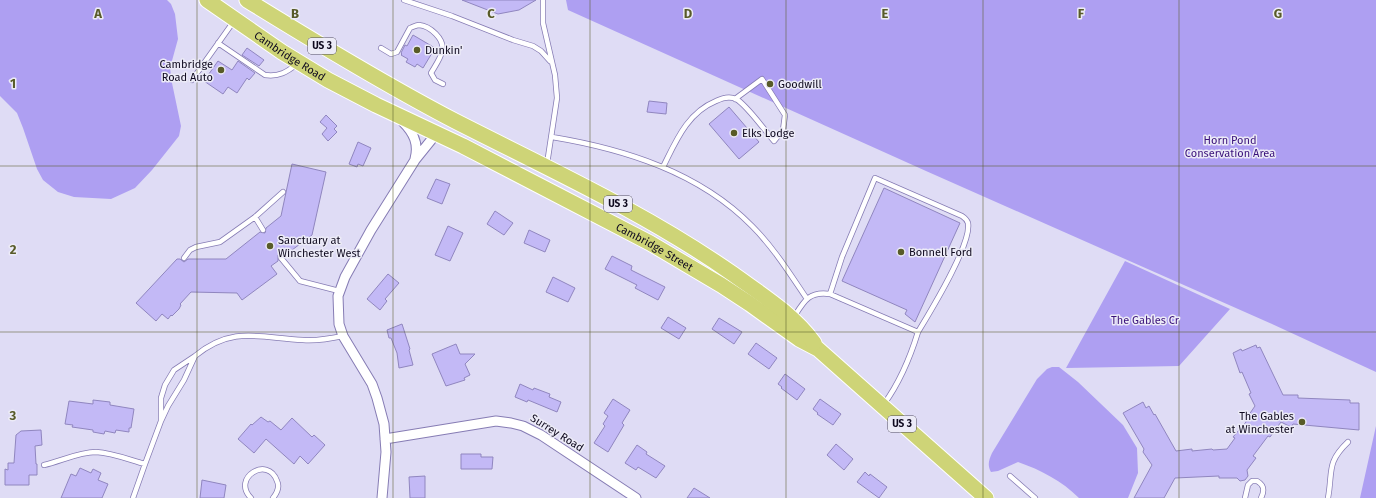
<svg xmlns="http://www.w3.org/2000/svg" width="1376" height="498" viewBox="0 0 1376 498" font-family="'Fira Sans',sans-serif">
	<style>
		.green { fill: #ae9ff2 }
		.building { fill: #c3b9f6; stroke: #9086bf }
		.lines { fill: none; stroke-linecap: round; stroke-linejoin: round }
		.service-casing { stroke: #867cb4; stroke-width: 6 }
		.minor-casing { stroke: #867cb4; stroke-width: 11 }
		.trunk-casing { stroke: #fff; stroke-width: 17 }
		.service { stroke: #fff; stroke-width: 4.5 }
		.minor { stroke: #fff; stroke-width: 9 }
		.trunk { stroke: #ced477; stroke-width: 15 }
		.grid { fill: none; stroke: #585b28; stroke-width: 1; stroke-opacity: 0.55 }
		.poi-dot { fill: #585b28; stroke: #ecebf7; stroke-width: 1.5 }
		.labels { text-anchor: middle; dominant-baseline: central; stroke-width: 3; stroke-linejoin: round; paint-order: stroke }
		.shield { fill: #ecebf7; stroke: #514d5f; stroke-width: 1 }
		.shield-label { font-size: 10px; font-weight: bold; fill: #0e091e }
		.poi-label { font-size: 11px; fill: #0e091e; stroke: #ecebf7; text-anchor: start }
		.street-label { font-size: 11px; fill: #0e091e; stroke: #ecebf7 }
		.park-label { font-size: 11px; fill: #39117a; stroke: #ecebf7 }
		.grid-label { font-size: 13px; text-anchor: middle; font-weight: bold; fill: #585b28; stroke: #ecebf7; stroke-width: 3; stroke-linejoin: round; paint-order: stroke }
	</style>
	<rect width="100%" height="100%" fill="#dfdcf5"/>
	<path class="green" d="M0 0H167L171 4 175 14 178 39 170 68 172 83 181 126 179 136 152 170 135 188 111 199 74 197 58 192 43 180 37 169 23 128 17 113 0 96Z
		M566 0H1376V372L1272 324 926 171 568 10Z
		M1125 261 1230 309 1179 366 1066 368Z
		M1052 367H1059L1078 382 1123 425 1137 448 1138 473 1128 498H1079C1062 481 1041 470 1018 462L998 471 991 472C987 465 989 460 992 453L1037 379 1047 369Z
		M1376 426V498H1360Z"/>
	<path class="building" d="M462 0H536L519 10 498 14Z
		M413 35 435 48 423 68 417 64 415 67 406 62 408 59 401 55 402 54 401 53 405 45 407 46Z
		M247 48 264 60 259 66 242 55Z
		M218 61 232 70 238 61 255 73 249 80 247 78 237 93 228 87 223 94 204 81Z
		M649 101 667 103 666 114 647 112Z
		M729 107 759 142 739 159 709 124Z
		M326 115 337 126 334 129 337 132 328 141 322 134 327 128 320 122Z
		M358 142 371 148 363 166 358 164 357 167 349 164Z
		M292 164 326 172 312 235 284 256 281 254 278 255V261L271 266 277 274 242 300 237 293 191 292 180 304 181 305 179 309 172 316 171 315 168 319 162 314 156 321 136 303 177 259H180L184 262 188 259H226L260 232 265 233 266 228 281 216Z
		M436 179 450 184 442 204 427 198Z
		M884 188 960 223 915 322 905 314 907 310 842 281Z
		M495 211 513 223 504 235 487 224Z
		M448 226 463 233 450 261 435 255Z
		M529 230 550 240 545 252 524 243Z
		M612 256 632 266 631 270 665 287 658 300 635 288 637 285 605 269Z
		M388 274 399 283 385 299 387 301 380 310 367 299Z
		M553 277 575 288 568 302 546 292Z
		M668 317 686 328 679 339 661 328Z
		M719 318 742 332 734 344 712 329Z
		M402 324 410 349 409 350 413 365 399 368 397 353 391 338H389L387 330Z
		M756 343 777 358 769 369 748 354Z
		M456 344 460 354H475L465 364 470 375 464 378 465 380 446 386 432 354Z
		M1256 345 1257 348 1260 347 1283 395H1298V398L1350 400V403H1359V430L1293 424 1291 427 1281 422 1270 437 1268 436 1253 456 1256 458 1247 470 1248 476 1245 480 1240 481 1237 478H1219V476L1175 478 1164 498H1134L1152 465 1143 452 1144 449 1123 413 1143 402 1146 408 1149 406 1154 415 1155 414 1176 451 1192 449V451L1212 449 1213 450 1227 449 1235 438 1233 437 1246 422V419L1255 406 1249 394 1251 393 1242 372 1240 373 1233 353 1241 349 1242 351Z
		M785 374 805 389 797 400 781 388 782 387 778 384Z
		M520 384 533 390 534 388 550 394 549 397 561 402 557 412 528 400 527 402 515 397Z
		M613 399 630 410 622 423 624 425 608 452 594 443 605 426 603 424 608 416 604 413Z
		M820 399 841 414 833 425 817 414 818 413 813 409Z
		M93 400 110 402V405L134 409 131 428H129V432L116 430 115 433 105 431 104 434 93 432V430L72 427 73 425 65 424 69 401 93 404Z
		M261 417 268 422 270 421 281 430 292 418 312 437 314 435 325 445 308 464 300 456 294 464 266 439 254 453 238 439 251 424 252 425Z
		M41 430 42 445 35 446 36 464H37V475H29V485H5V469L8 470V463H14L16 435 21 431Z
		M836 444 853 459 844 470 827 455Z
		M637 445 647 452 646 454 665 466 656 478 638 467 636 470 625 463Z
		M461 454H481V457H493L492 469H461Z
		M80 468 91 473 93 469 101 473 98 480 108 484 102 498H61L71 474 76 476Z
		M865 472 869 476 870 474 887 487 879 498 857 482Z
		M425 476V498H410L409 477Z
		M202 480 226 485 224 498H200Z
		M694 488 710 498H687Z"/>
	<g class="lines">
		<defs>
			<path id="service" d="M404 0 452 16 513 40 533 46 541 51 550 61
				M543 0V23L555 75 557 98 547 164
				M218 43 265 75C279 77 287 72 297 64
				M381 48 391 54 397 52 410 28C413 27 416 25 419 25 430 26 445 39 442 51 441 58 435 66 431 73L435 80 443 84
				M192 80 234 21
				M552 137C624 149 699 172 752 226 774 248 790 274 807 299
				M663 167C676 141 687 113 716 101 722 98 730 96 736 99 747 105 765 131 774 141L783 130 785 115 762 79 735 99
				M255 217 263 230
				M184 258 190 250 196 247 220 242 255 217 283 192
				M281 258 300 281 339 291
				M830 294 842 257 875 178 962 216C965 218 967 220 968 223 972 244 930 312 918 332
				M794 317C804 301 809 291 830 294L918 332C910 358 900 382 884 404
				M195 356C233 325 260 338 303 340 317 341 329 339 343 336
				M145 464 161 421V398L165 385 174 370 195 356 184 380 168 406 161 421
				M44 465C61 461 79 452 96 452 113 453 130 460 145 464L133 498
				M1010 476 1035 498
				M251 498C231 478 268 455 277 481 280 487 277 493 273 498
				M1245 498 1248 485 1252 481H1257C1264 485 1265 490 1261 498
				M1328 498C1333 471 1326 463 1348 442"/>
			<path id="minor" d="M403 122C414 133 419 144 415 159
				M385 439 496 421 511 423 523 426 541 435 636 498
				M382 498 386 452 384 424 377 398 372 384 343 336 339 324 338 296 345 277 371 230 415 160 436 134"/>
			<g id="trunk">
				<path id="s1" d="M207 0 282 52 328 80 376 105 463 146 650 243 721 285 750 304 799 339 818 349 986 498"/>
				<path d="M247 0C315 42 384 84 455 121 549 169 646 213 733 274 762 295 793 314 814 343"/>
			</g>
		</defs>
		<use href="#service" class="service-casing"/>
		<use href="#minor" class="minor-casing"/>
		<use href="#trunk" class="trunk-casing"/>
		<use href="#service" class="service"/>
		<use href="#minor" class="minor"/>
		<use href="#trunk" class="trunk"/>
	</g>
	<path class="grid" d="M197 0V498M393 0V498M590 0V498M786 0V498M983 0V498M1179 0V498M0 166H1376M0 332H1376"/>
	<g class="poi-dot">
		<circle cx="417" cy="50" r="4"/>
		<circle cx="221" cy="70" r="4"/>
		<circle cx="770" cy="84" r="4"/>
		<circle cx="734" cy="133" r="4"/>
		<circle cx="270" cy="246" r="4"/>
		<circle cx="901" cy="252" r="4"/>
		<circle cx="1302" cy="422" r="4"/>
	</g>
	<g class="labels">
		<g class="shield">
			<rect x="308" y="38" width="28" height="16" rx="3"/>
			<rect x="604" y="196" width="28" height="16" rx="3"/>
			<rect x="888" y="416" width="28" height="16" rx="3"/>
		</g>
		<g class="shield-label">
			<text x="322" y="46">US 3</text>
			<text x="618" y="204">US 3</text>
			<text x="902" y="424">US 3</text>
		</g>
		<g class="poi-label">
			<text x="425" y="50">Dunkin'</text>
			<text x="213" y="64" text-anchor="end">Cambridge<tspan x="213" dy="13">Road Auto</tspan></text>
			<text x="778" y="84">Goodwill</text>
			<text x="742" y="133">Elks Lodge</text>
			<text x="278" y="240">Sanctuary at<tspan x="278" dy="13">Winchester West</tspan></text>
			<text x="909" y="252">Bonnell Ford</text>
			<text x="1294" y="416" text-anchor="end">The Gables<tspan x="1294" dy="13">at Winchester</tspan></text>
		</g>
		<g class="street-label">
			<text stroke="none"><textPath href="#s1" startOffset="100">Cambridge Road</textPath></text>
			<text stroke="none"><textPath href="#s1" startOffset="512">Cambridge Street</textPath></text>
			<text transform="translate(557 433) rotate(32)">Surrey Road</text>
		</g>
		<g class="park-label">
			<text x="1230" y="140">Horn Pond<tspan x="1230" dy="13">Conservation Area</tspan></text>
			<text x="1145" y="320">The Gables Cr</text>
		</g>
	</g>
	<g class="grid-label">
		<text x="98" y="18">A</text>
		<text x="295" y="18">B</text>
		<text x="491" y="18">C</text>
		<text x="688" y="18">D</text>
		<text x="885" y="18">E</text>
		<text x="1081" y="18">F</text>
		<text x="1278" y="18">G</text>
		<text x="13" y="88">1</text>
		<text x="13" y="254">2</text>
		<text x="13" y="420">3</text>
	</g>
</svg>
